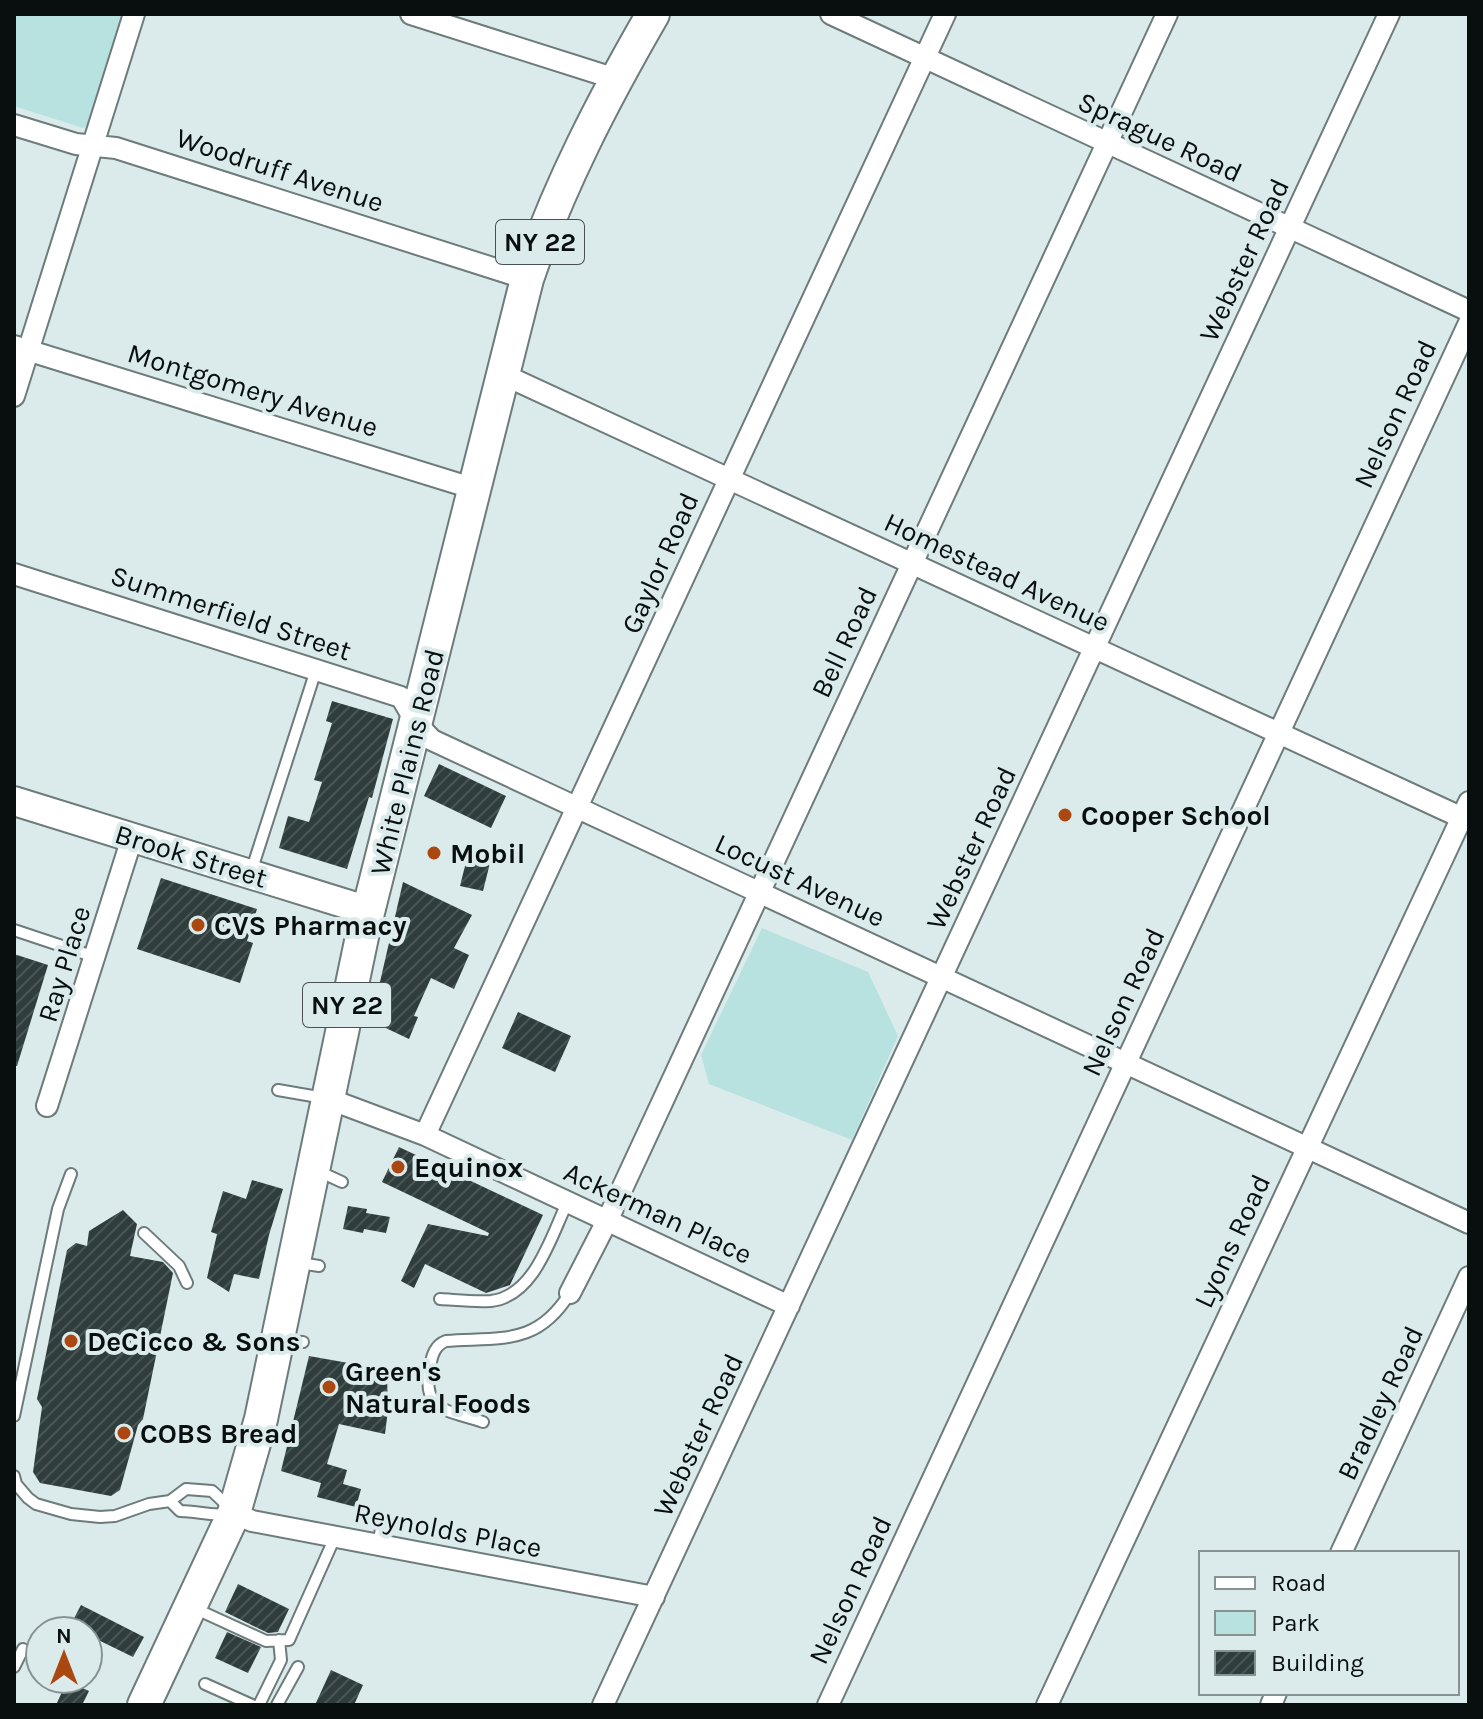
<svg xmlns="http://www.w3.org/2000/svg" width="1483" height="1719" viewBox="0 0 1483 1719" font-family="Karla,sans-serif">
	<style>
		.green { fill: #b7e2e0 }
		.building { fill: url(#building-hatch) }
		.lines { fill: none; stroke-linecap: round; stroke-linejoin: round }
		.lane-casing { stroke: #6d7b7b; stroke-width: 14 }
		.street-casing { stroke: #6d7b7b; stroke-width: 24 }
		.secondary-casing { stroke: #6d7b7b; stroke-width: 32 }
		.primary-casing { stroke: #6d7b7b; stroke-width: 36 }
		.lane { stroke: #fff; stroke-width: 10 }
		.street { stroke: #fff; stroke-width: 20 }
		.secondary { stroke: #fff; stroke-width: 28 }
		.primary { stroke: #fff; stroke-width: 32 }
		.poi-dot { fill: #ab4711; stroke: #dbebeb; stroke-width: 3 }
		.labels { text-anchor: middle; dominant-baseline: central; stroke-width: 8; stroke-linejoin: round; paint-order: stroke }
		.shield { fill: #dbebeb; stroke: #485151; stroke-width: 2 }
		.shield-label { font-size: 26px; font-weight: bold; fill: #090f0f }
		.street-label { font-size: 28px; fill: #090f0f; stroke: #dbebeb }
		.poi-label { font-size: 28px; font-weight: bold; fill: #090f0f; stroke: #dbebeb; text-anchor: start }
	</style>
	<defs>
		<pattern id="building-hatch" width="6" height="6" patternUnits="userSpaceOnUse" patternTransform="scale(2)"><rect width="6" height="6" fill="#2f3d3c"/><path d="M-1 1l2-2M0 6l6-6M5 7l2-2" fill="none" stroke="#4a5555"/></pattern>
	</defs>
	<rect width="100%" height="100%" fill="#dbebeb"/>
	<path class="green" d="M14 14H124L91 123 83 128 14 106Z
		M762 928 868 972 898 1036 852 1140 709 1084 701 1055Z"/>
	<path class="building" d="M332 701 393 719 372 798 369 797 347 869 279 848 288 816 309 822 322 782 314 780 332 723 326 721Z
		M439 764 506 796 491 828 424 796Z
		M469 850 492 855 483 891 460 886Z
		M161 878 257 909 247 941 253 943 240 983 137 949Z
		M403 882 472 915 454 948 469 955 454 989 431 978 414 1016 418 1017 409 1039 371 1021Z
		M14 954 48 965 17 1066 14 1065Z
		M518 1012 571 1036 555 1072 502 1048Z
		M399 1147 543 1215 510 1285 486 1293 425 1264 414 1288 401 1281 428 1224 488 1236 489 1233 382 1182Z
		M252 1180 283 1189 269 1235 259 1279 234 1274 229 1292 207 1278 217 1234 211 1232 223 1191 246 1199Z
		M348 1206 367 1209 366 1213 390 1217 386 1233 364 1229 363 1233 343 1229Z
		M123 1210 137 1224 130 1256 163 1262 173 1273 143 1419 138 1425 120 1490 111 1496 40 1483 33 1472 42 1407 37 1399 67 1250 76 1243 87 1246 89 1231Z
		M309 1356 354 1364 353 1368 387 1375 388 1410 385 1434 339 1424 327 1464 347 1470 343 1484 361 1489 356 1507 317 1497 321 1483 281 1471Z
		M238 1584 289 1609 278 1632 268 1633 225 1612Z
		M81 1605 144 1637 133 1657 88 1635V1631H81L70 1626Z
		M227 1632 261 1647 248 1673 215 1658Z
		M331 1670 363 1685 354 1705H315Z
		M67 1681 89 1691 82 1705H56Z"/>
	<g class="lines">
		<defs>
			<path id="lane" d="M251 872 316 670
				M14 930 95 957
				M278 1090 324 1098
				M318 1171 342 1182
				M144 1233 179 1266 187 1283
				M300 1263 319 1266
				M440 1299C457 1300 474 1302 491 1301 535 1296 551 1236 568 1201
				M280 1341 303 1342
				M14 1416 58 1209 71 1174
				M483 1422C448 1410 421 1412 430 1367 432 1355 435 1345 446 1341 502 1337 537 1346 570 1293
				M14 1476 16 1484 28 1498 36 1504 71 1514 100 1517 115 1516 149 1504 170 1501 186 1489 212 1491 230 1508
				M170 1501 180 1511C198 1511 208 1516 228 1514
				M378 1545 381 1529
				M196 1609 266 1641 289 1640 335 1537
				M14 1667 23 1649
				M205 1684 252 1705
				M259 1705 281 1660 279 1640
				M277 1705 298 1667"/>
			<path id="street" d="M411 14 616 79
				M831 14 1469 311
				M14 125 76 144 116 148 527 279
				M14 346 475 489
				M502 374 1469 821
				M14 396 134 14
				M14 574 401 697 417 724 432 740 1469 1223
				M329 1099 425 1135 789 1306
				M47 1106 132 838
				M425 1135C601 762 771 387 945 14
				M570 1293 608 1219 1167 14
				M234 1513 252 1521 654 1597
				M1341 1553 1469 1277
				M603 1705 1389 14
				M828 1705 1469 323
				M1047 1705 1469 802
				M1271 1705 1276 1693"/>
			<path id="secondary" d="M14 801 369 911"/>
			<path id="primary" d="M144 1705 234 1513 261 1419 363 932 527 279C559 185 604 99 653 14"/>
		</defs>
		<use href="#lane" class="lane-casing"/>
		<use href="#street" class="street-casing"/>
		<use href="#secondary" class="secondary-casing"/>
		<use href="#primary" class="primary-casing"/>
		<use href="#lane" class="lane"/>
		<use href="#street" class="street"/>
		<use href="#secondary" class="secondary"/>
		<use href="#primary" class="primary"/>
	</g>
	<g class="poi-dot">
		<circle cx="1065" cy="815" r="8"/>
		<circle cx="434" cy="853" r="8"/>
		<circle cx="198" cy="925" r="8"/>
		<circle cx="398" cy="1167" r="8"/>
		<circle cx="71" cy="1341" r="8"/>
		<circle cx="329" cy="1387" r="8"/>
		<circle cx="124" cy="1433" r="8"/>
	</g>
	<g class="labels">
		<g class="shield">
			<rect x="496" y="220" width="88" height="44" rx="6"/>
			<rect x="303" y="983" width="88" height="44" rx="6"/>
		</g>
		<g class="shield-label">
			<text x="540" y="242">NY 22</text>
			<text x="347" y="1005">NY 22</text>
		</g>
		<g class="street-label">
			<text transform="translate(1160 137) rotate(25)">Sprague Road</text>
			<text transform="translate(280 170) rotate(18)">Woodruff Avenue</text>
			<text transform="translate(1244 260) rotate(-65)">Webster Road</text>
			<text transform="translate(253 390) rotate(17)">Montgomery Avenue</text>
			<text transform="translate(1395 414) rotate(-65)">Nelson Road</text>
			<text transform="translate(660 563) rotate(-66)">Gaylor Road</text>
			<text transform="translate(997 572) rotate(25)">Homestead Avenue</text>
			<text transform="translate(231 613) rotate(18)">Summerfield Street</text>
			<text transform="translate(844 642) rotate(-65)">Bell Road</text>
			<text transform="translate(407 762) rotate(-76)">White Plains Road</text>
			<text transform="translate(971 848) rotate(-65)">Webster Road</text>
			<text transform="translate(191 856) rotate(17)">Brook Street</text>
			<text transform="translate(800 880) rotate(25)">Locust Avenue</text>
			<text transform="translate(64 964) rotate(-73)">Ray Place</text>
			<text transform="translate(1123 1002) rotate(-65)">Nelson Road</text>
			<text transform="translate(658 1213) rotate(25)">Ackerman Place</text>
			<text transform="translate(1232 1241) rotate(-65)">Lyons Road</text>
			<text transform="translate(1380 1403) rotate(-65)">Bradley Road</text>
			<text transform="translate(698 1435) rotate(-65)">Webster Road</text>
			<text transform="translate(448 1530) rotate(11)">Reynolds Place</text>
			<text transform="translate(850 1590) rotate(-65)">Nelson Road</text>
		</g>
		<g class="poi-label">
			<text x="1081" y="815">Cooper School</text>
			<text x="450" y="853">Mobil</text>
			<text x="214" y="925">CVS Pharmacy</text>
			<text x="414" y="1167">Equinox</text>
			<text x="87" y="1341">DeCicco &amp; Sons</text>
			<text x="345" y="1371">Green's<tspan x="345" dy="32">Natural Foods</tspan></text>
			<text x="140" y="1433">COBS Bread</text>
		</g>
	</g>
	<rect width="1483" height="1719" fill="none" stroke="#090f0f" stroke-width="32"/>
	<rect x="1199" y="1551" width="260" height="144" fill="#dbebeb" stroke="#879393" stroke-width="2"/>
	<rect x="1215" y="1577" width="40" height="12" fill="#ffffff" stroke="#879393" stroke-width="2"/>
	<text x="1271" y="1591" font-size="24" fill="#090f0f">Road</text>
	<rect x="1215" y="1611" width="40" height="24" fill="#b7e2e0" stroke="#879393" stroke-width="2"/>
	<text x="1271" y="1631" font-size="24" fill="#090f0f">Park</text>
	<rect x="1215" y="1651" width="40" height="24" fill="url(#building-hatch)" stroke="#879393" stroke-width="2"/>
	<text x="1271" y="1671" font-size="24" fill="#090f0f">Building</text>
	<g transform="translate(64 1655)"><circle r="38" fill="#dbebeb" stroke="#879393" stroke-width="2"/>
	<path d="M0-6L14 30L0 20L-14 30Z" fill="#ab4711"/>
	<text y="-12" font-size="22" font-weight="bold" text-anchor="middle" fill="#090f0f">N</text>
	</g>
</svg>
